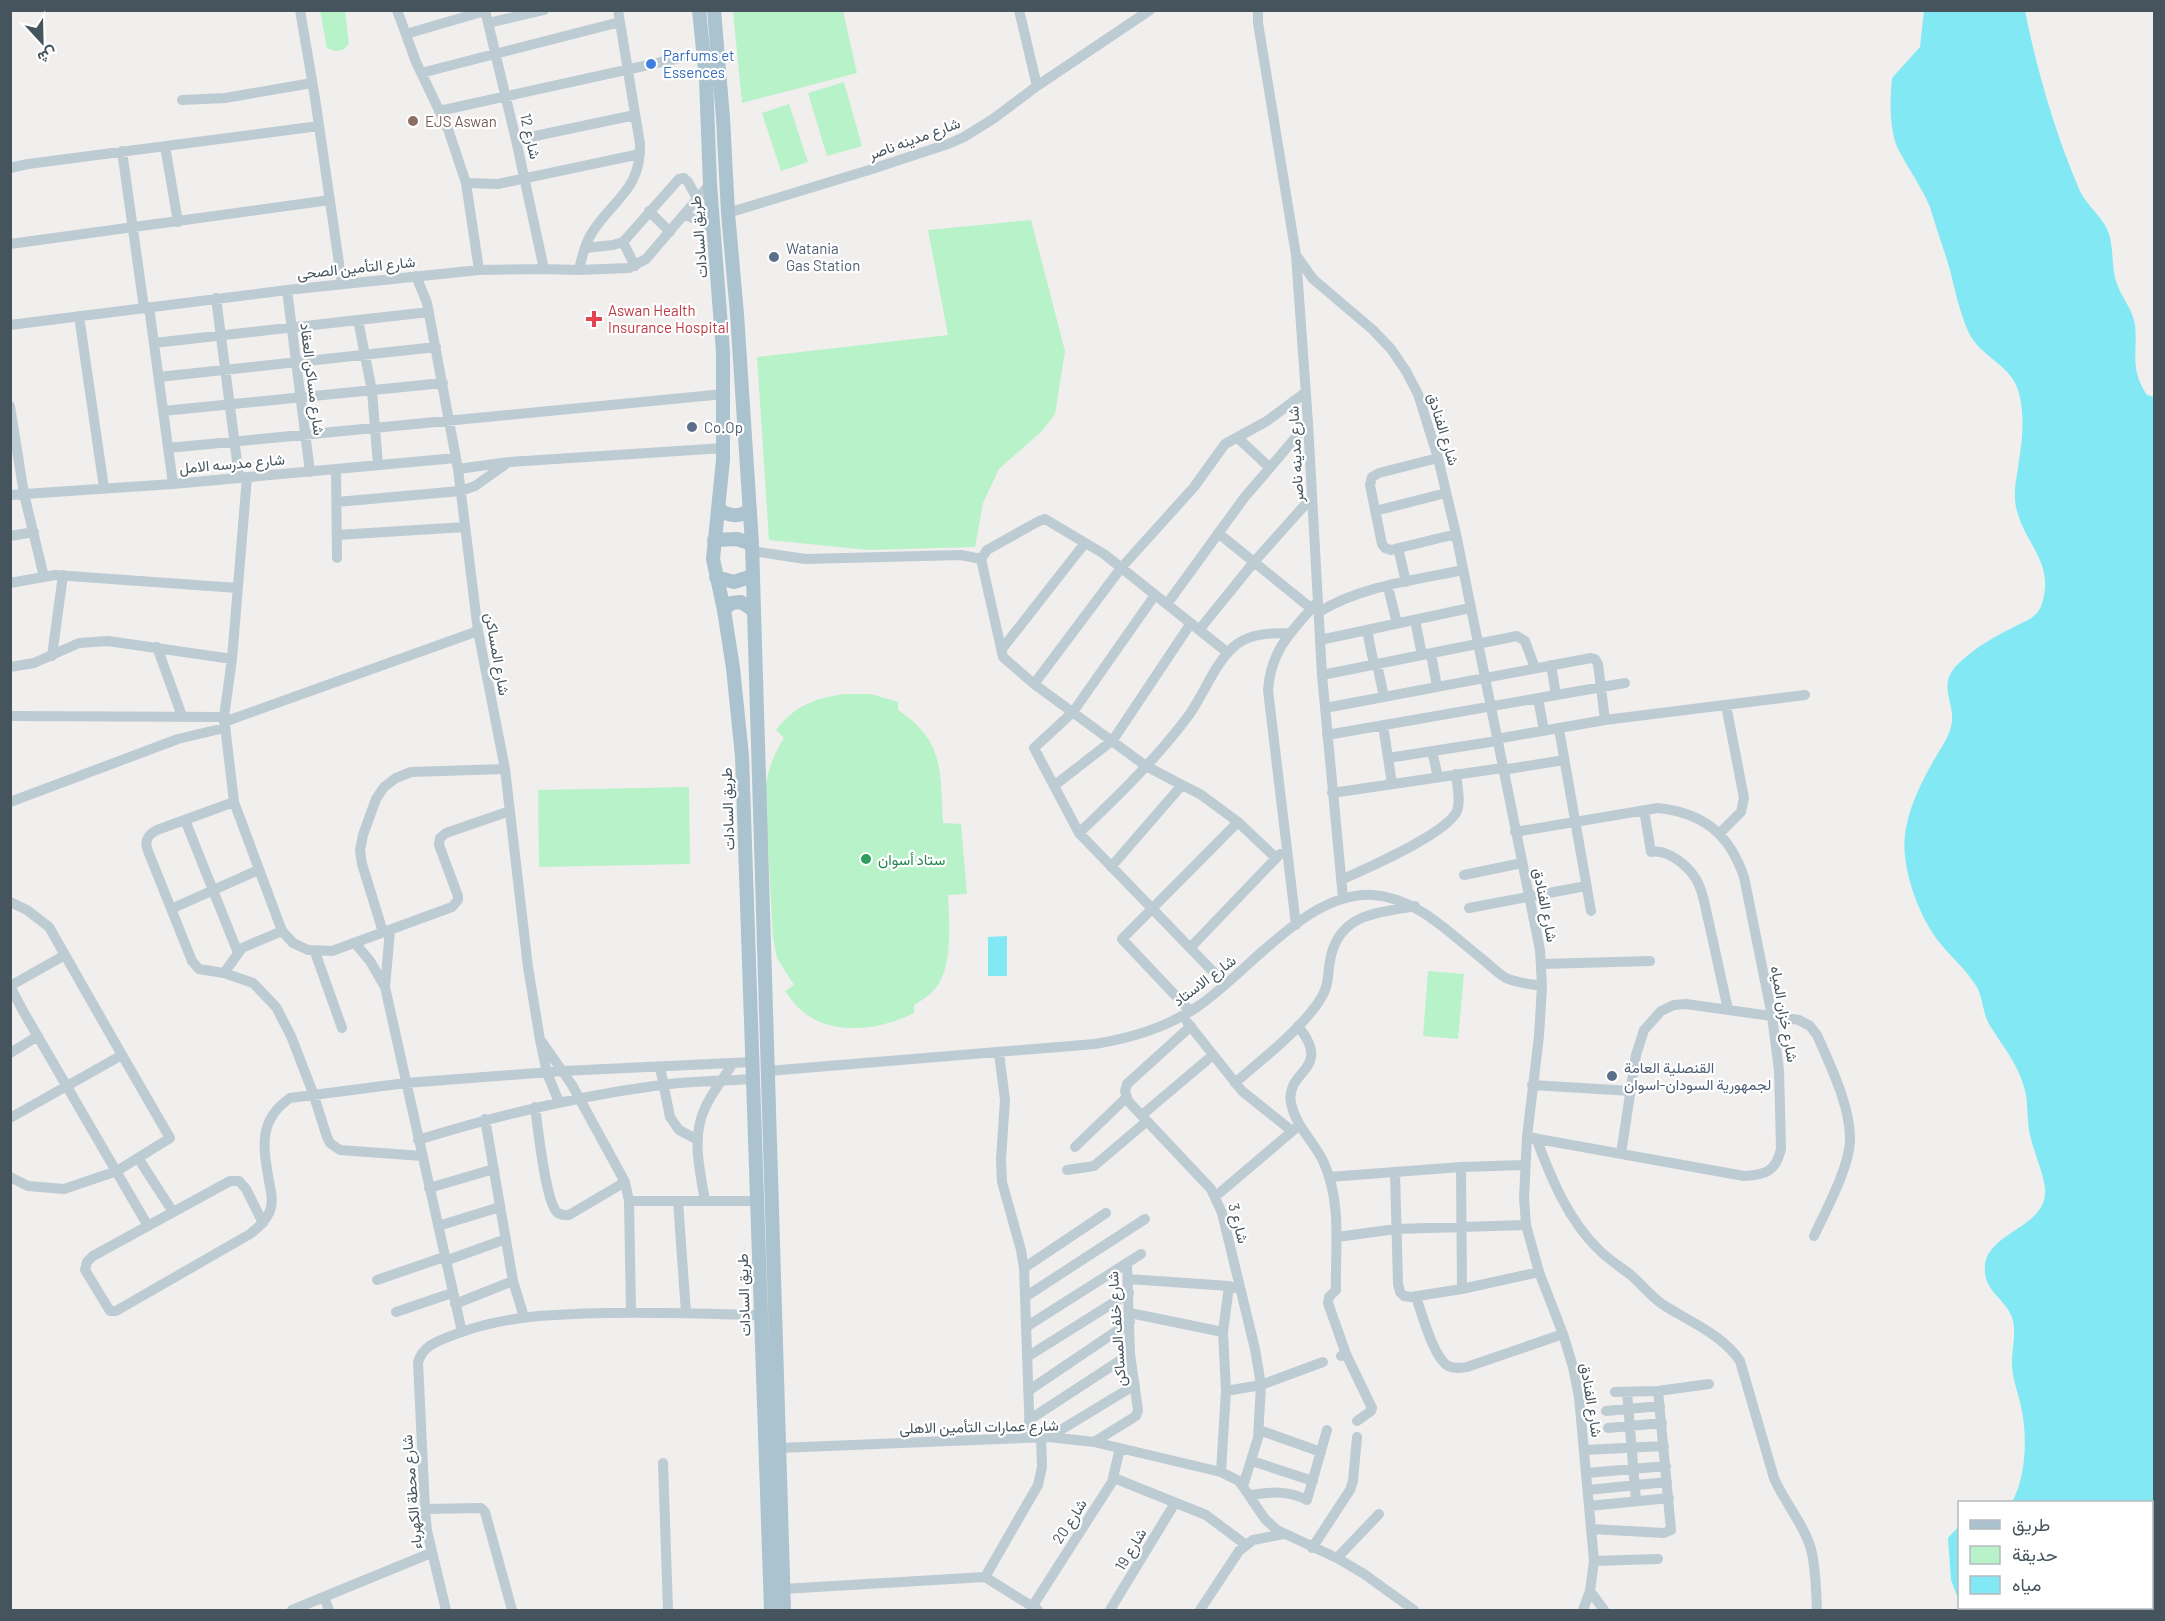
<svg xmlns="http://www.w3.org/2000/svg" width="2165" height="1621" viewBox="0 0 2165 1621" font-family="Barlow,Vazirmatn,sans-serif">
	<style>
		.green { fill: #b8f2c8 }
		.water { fill: #82e8f3 }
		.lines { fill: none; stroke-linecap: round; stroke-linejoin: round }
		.minor { stroke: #bdcbd2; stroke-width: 10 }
		.major { stroke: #abc2cf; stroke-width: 14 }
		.shop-dot { fill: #3f7fe0; stroke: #fff; stroke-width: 2 }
		.education-dot { fill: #8d6e63; stroke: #fff; stroke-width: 2 }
		.service-dot { fill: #5c6f8a; stroke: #fff; stroke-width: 2 }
		.health-dot { fill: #e0444e; stroke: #fff; stroke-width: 2 }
		.leisure-dot { fill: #2e9e5b; stroke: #fff; stroke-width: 2 }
		.labels { text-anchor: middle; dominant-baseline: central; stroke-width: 4.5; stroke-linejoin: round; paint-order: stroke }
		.shop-label { font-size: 15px; fill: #366cbe; stroke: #fff; text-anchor: start }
		.education-label { font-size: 15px; fill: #785e54; stroke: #fff; text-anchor: start }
		.street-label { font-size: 15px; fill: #45545d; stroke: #fff }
		.service-label { font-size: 15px; fill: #4e5e75; stroke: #fff; text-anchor: start }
		.health-label { font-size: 15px; fill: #be3a42; stroke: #fff; text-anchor: start }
		.leisure-label { font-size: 15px; fill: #27864d; stroke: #fff; text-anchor: start }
	</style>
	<rect width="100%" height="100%" fill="#f1eeee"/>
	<path class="green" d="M320 11H345L349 44C342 52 336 53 327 48Z
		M733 11H843L857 73 742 103Z
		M844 82 862 146 827 156 808 93Z
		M789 104 808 162 781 171 762 113Z
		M1031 220 1065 351 1055 414 1042 431 999 469 983 503 975 547 868 550 769 540 757 357 948 335 928 230Z
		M844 694H871L898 702V710C945 741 940 772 943 823L961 824 967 894 948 895C949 921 954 971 933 991 928 997 920 1001 914 1005V1013C882 1029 839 1036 807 1015 798 1009 791 999 785 991L794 985 777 958 773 938 765 790C768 770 773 755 784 738L776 730C796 705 813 699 844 694Z
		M689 787 690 864 539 867 538 790Z
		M1428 971 1464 974 1458 1039 1423 1036Z"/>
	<path class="water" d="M1924 11H2025C2037 71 2055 132 2079 189 2086 206 2104 217 2109 234 2114 250 2111 268 2117 284 2122 298 2133 310 2135 325 2138 353 2129 368 2147 395L2154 397V1610H1970L1966 1608H2152V1502H2012C2025 1479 2027 1444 2023 1417 2021 1400 2013 1383 2012 1366 2011 1351 2018 1330 2011 1315 2004 1299 1986 1291 1985 1272 1981 1231 2049 1230 2045 1188 2043 1172 2035 1155 2031 1139 2027 1125 2028 1110 2026 1095 2020 1065 2004 1049 1989 1024 1983 1013 1983 1000 1978 989 1967 969 1949 956 1936 938 1920 915 1908 884 1905 856 1901 823 1918 788 1934 760 1940 749 1948 739 1951 727 1957 703 1936 687 1957 665 1972 650 1993 637 2012 628 2020 623 2031 620 2037 613 2040 610 2042 604 2043 600 2053 562 2026 545 2017 511 2012 493 2017 478 2019 460 2023 437 2025 409 2017 387 2008 364 1980 356 1969 333 1960 314 1955 290 1950 270 1944 249 1936 228 1930 207 1921 186 1908 168 1898 149 1889 129 1890 100 1892 78L1920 47Z
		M1007 936V976H988V937Z
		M1959 1526V1601L1951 1580 1948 1538Z"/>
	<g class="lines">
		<path class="minor" d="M300 10 315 98 342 284
			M397 10 416 62 448 129 466 183 498 184 640 154
			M485 10 516 140 544 269
			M1019 10 1037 86
			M1258 10V23L1296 255 1308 423 1322 675 1343 898
			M488 23 544 10
			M406 34 485 11
			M421 73 620 22
			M182 100 225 98 312 83
			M439 111 680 58
			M516 140 635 115
			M165 146 178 222
			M122 151 144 308
			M10 168 28 164 319 126
			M466 183 479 270
			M649 211 670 232
			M728 213 869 170 948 144 964 137 993 119 1037 86 1150 10
			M685 215 701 221 715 231
			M623 242 635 266
			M10 244 330 200
			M585 248 613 245 623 242 679 179 684 178 688 182 698 200
			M1296 255 1313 279 1373 330 1391 349 1406 371 1418 394 1438 458 1456 534 1540 950 1542 986 1539 1036 1527 1137 1524 1198 1526 1225 1539 1272 1563 1334 1573 1367 1579 1397 1594 1561 1590 1591 1583 1610
			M579 270C582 257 585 243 593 231 615 198 641 189 640 144L618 10
			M416 276 427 303 458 469 478 631 505 769 528 967 540 1040 547 1073 559 1102
			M287 290 310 472
			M216 298 239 477
			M149 307 173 484
			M79 316 104 488
			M358 320 372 391 378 465
			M10 325 287 290 479 270 544 269 579 270 629 268 646 259 710 184
			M154 343 429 312
			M159 377 436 347
			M10 406 24 494 44 577
			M163 411 443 383
			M1238 438 1270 468
			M168 448 724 394
			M1438 458 1379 473 1372 477 1370 485 1382 544 1385 548 1391 550 1456 534
			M336 469 337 558
			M458 469 509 462 724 448
			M247 477 232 659 224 717 234 802 282 931 293 943 308 950 332 951 452 907 458 900V896L439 845 440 838 446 833 510 811
			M10 495 173 484 456 458
			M337 502 460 491 475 486 506 464
			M1375 511 1446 493
			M1218 533 1312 609
			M337 535 465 527
			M10 536 34 532
			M1398 548 1406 582
			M752 551 805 559 961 555 981 559 1003 657 1034 684 1146 766 1182 785
			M981 559 987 550 1039 521 1045 519 1104 554 1228 653
			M10 583 55 575 238 588
			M1388 587 1397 624
			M1155 595 1073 712 1034 748 1079 833 1225 984
			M1167 604 1244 498 1308 423
			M1319 612C1361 586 1415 580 1463 570
			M1415 620 1422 655
			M1199 630 1254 562 1312 497
			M1367 630 1374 665
			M1320 640 1470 608
			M157 647 182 716
			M1002 649 1085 543
			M1431 654 1437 687
			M52 656 63 575
			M1377 664 1384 697
			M1551 665 1556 695
			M10 667 34 663 79 643 108 641 232 659
			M1322 675 1517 636 1525 641 1535 668
			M1034 684 1121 568 1194 487 1225 444 1267 421 1306 392
			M1538 698 1544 731
			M1325 708 1591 658 1595 659 1598 664 1605 720
			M10 716 224 717
			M224 722 478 631
			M1383 725 1392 784
			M1559 729 1591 911
			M1327 735 1625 683
			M1496 739 1605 720 1805 695
			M1432 751 1438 777
			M1388 758 1497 741
			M1502 770 1564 760
			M1055 785 1113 740 1191 623
			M1332 793 1502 768
			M10 802 178 739 224 728
			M234 802 157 830C147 835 144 841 148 851L192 961 199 969 224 973 253 983 276 1007 291 1036 313 1093 327 1137 330 1143 340 1150 422 1156
			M1644 810 1651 852C1667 848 1688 866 1696 879 1703 890 1705 906 1708 919 1715 949 1721 979 1728 1009
			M185 820 238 953
			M1515 832 1658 808C1703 813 1729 833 1744 877L1772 1016 1779 1070 1781 1149C1776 1171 1766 1175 1744 1176L1527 1137
			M1079 833C1117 797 1154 761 1186 719 1204 696 1214 662 1237 644 1252 633 1273 633 1290 633
			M1720 833 1741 812 1744 798 1726 705
			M1111 867 1182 785 1200 794 1238 822
			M1464 875 1522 863
			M1341 880C1365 869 1447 834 1457 811 1461 801 1457 786 1456 774
			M10 902 27 910 49 927 122 1055 10 1118
			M1469 908 1586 886
			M171 909 258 870
			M1296 925 1268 690C1271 649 1292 631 1318 601
			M390 930 385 987 462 1332
			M383 932 362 864 360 850 363 835 376 799 384 787 396 778 411 772 505 769
			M355 943 370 961 385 987
			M1190 948 1280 854
			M315 952 342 1028
			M65 955 10 986 23 1011 148 1226
			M1541 964 1650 961
			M224 973 242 948 282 931
			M1190 1011 1122 939 1238 822 1275 857
			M1187 1022 1242 1091 1292 1131
			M1191 1026 1127 1084 1125 1091 1128 1101 1211 1189 1222 1213 1255 1349 1261 1385 1258 1438 1243 1486
			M1298 1026C1334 1071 1285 1069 1291 1103 1296 1128 1315 1142 1324 1163 1342 1204 1335 1247 1336 1290L1329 1297 1328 1303 1346 1354 1341 1356
			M542 1042 572 1085 625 1182 629 1201 631 1312
			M10 1053 38 1036
			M999 1053 1005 1100 1001 1159 1002 1182 1021 1250 1024 1268 1030 1437
			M660 1067 670 1117 679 1130 698 1140
			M768 1071 1095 1044C1132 1038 1166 1028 1197 1007 1249 972 1307 891 1373 895 1417 898 1449 933 1481 958 1489 964 1497 973 1506 978 1517 983 1530 984 1542 986
			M1235 1083C1261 1060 1294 1035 1315 1007 1333 983 1325 977 1332 952 1344 912 1381 913 1415 906
			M1532 1085 1631 1091
			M535 1107C538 1128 545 1197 556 1211 559 1215 564 1215 569 1215L625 1182
			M1142 1115 1213 1055
			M485 1119 513 1281 524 1317
			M1536 1138C1551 1178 1568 1220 1599 1250 1609 1260 1621 1267 1632 1276 1642 1285 1651 1296 1662 1304 1688 1321 1722 1334 1740 1361L1774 1478C1784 1502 1804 1524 1811 1549 1816 1569 1816 1590 1817 1610
			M418 1140C498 1115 578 1096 661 1085 691 1081 722 1081 752 1079
			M1075 1147 1126 1098
			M1621 1154 1636 1055 1644 1030 1661 1011 1674 1005 1686 1004 1799 1020 1810 1026 1817 1035C1830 1065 1851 1107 1850 1141 1849 1168 1826 1210 1814 1236
			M138 1158 173 1212
			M1461 1167 1462 1289
			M1067 1170 1094 1166 1147 1121
			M1395 1172 1398 1284 1400 1292 1404 1296 1411 1297 1462 1289 1539 1272
			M10 1177 28 1186 64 1189 117 1171 170 1138 122 1055
			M1329 1177 1461 1167 1524 1165
			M429 1188 494 1169
			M1216 1196 1296 1128
			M629 1201H756
			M678 1201 686 1313
			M705 1201C700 1170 691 1138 705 1108 712 1092 724 1078 733 1063
			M263 1223 246 1189 239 1181H230L93 1256 87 1262 85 1270 110 1311H116L250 1234C258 1228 265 1222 269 1213 274 1203 271 1192 269 1181 263 1147 258 1120 290 1098L406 1083 563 1071 752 1062
			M438 1226 500 1207
			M1337 1237 1396 1229 1526 1225
			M445 1261 506 1239
			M1024 1268 1106 1213
			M1128 1279 1229 1286 1235 1288
			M377 1280 444 1257
			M1025 1297 1145 1219
			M1416 1297C1422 1313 1433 1357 1448 1366 1454 1369 1460 1368 1467 1367L1563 1334
			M455 1304 513 1281
			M396 1312 452 1293
			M1130 1313 1223 1332
			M1026 1327 1141 1254
			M1346 1354 1372 1408 1371 1411 1357 1421
			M1027 1357 1129 1293
			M1028 1391 1130 1322
			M1226 1391 1261 1385 1323 1362
			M1615 1392 1658 1391 1709 1384
			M1627 1392 1636 1501
			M1606 1411 1660 1406
			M1029 1420 1130 1354
			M1608 1428 1662 1423
			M1259 1430 1321 1452
			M1049 1437 1135 1385
			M1094 1442 1136 1416 1138 1410 1130 1354 1127 1263
			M779 1448 1049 1437 1094 1442 1221 1472 1239 1481 1265 1519 1277 1530 1337 1558 1364 1574 1414 1610
			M1585 1450 1664 1446
			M1252 1461 1313 1481
			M663 1463 668 1610
			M1221 1472 1226 1391 1223 1332 1229 1286
			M1587 1473 1666 1466
			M1114 1478 1206 1515 1246 1545
			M1588 1490 1667 1482
			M1250 1495C1272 1492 1287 1490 1307 1500L1327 1430
			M1589 1506 1669 1498
			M425 1509 481 1508 485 1512 512 1610
			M1591 1529 1664 1533 1671 1530 1658 1391
			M1312 1548 1350 1490 1353 1481 1357 1437
			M1337 1558 1379 1514
			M1594 1561 1658 1559
			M985 1577 1038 1485 1042 1467 1041 1437
			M783 1589 985 1577 1038 1610
			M1590 1591 1604 1610
			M324 1597 329 1610
			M1032 1607 1112 1482 1120 1448
			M292 1610 431 1553
			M446 1610 427 1531 425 1509 418 1362C424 1344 439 1341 456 1334 506 1315 557 1314 609 1313 659 1312 710 1314 760 1315
			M1110 1610 1175 1503
			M1200 1610 1239 1551 1253 1540 1284 1534"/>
		<path class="major" d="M699 10 706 79 710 184 723 352V460L713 559 724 610 733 668 742 756 771 1610
			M714 10 723 118 728 213 737 314 752 544 784 1610
			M719 509C729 517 740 517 750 510
			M714 540 737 539 752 544
			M716 577 734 582 752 576
			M724 610 731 603 741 602 753 610"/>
	</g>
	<circle class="shop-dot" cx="651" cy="64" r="6"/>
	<circle class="education-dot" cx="413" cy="121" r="6"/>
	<g class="service-dot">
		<circle cx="774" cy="257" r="6"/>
		<circle cx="692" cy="427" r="6"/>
		<circle cx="1612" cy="1076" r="6"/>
	</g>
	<path class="health-dot" d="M591 310h6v6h6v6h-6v6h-6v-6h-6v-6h6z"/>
	<circle class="leisure-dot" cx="866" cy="859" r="6"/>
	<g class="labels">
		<g class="shop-label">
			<text x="663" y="55">Parfums et<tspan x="663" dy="17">Essences</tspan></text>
		</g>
		<g class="education-label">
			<text x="425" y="121">EJS Aswan</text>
		</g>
		<g class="street-label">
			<text transform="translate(531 136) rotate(77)">شارع 12</text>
			<text transform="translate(914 138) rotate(-20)">شارع مدينه ناصر</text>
			<text transform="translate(698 237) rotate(-95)">طريق السادات</text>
			<text transform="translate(356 267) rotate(-6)">شارع التأمين الصحى</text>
			<text transform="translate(313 379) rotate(83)">شارع مساكن العقاد</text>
			<text transform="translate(1444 429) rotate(73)">شارع الفنادق</text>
			<text transform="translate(1295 454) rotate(-93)">شارع مدينه ناصر</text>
			<text transform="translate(232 463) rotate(-5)">شارع مدرسه الامل</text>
			<text transform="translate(498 654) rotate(80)">شارع المساكن</text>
			<text transform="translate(727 809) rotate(-92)">طريق السادات</text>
			<text transform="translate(1546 905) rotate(79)">شارع الفنادق</text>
			<text transform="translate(1204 980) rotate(-37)">شارع الاستاد</text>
			<text transform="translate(1785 1014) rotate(80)">شارع خزان المياه</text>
			<text transform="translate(1239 1223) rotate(75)">شارع 3</text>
			<text transform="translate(743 1295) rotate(-92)">طريق السادات</text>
			<text transform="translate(1116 1329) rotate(-94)">شارع خلف المساكن</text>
			<text transform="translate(1592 1400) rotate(81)">شارع الفنادق</text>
			<text transform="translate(979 1426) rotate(-1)">شارع عمارات التأمين الاهلى</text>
			<text transform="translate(411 1492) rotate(-95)">شارع محطة الكهرباء</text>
			<text transform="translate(1069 1521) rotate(-57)">شارع 20</text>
			<text transform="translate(1130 1549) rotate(-59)">شارع 19</text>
		</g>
		<g class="service-label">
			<text x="786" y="248">Watania<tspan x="786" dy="17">Gas Station</tspan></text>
			<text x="704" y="427">Co.Op</text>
			<text x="1624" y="1067">القنصلية العامة<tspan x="1624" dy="17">لجمهورية السودان-اسوان</tspan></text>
		</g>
		<g class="health-label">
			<text x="608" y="310">Aswan Health<tspan x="608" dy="17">Insurance Hospital</tspan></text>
		</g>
		<g class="leisure-label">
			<text x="878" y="859">ستاد أسوان</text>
		</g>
	</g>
	<rect width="2165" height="1621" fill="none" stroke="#45545d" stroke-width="24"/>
	<rect x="1958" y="1501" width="195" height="108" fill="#ffffff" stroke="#b5bbbe" stroke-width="1.5"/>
	<rect x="1970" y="1520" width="30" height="9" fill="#abc2cf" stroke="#b5bbbe" stroke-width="1.5"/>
	<text x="2012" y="1531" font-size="18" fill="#45545d">طريق</text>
	<rect x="1970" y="1546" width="30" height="18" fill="#b8f2c8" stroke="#b5bbbe" stroke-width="1.5"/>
	<text x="2012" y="1561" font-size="18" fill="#45545d">حديقة</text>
	<rect x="1970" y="1576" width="30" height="18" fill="#82e8f3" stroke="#b5bbbe" stroke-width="1.5"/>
	<text x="2012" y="1591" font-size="18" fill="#45545d">مياه</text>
	<g transform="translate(42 42) rotate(158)" stroke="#ffffff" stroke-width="4.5" paint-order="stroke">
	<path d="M0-4.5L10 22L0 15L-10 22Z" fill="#45545d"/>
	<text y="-9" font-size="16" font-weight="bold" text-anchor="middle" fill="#45545d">ش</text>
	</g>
</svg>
